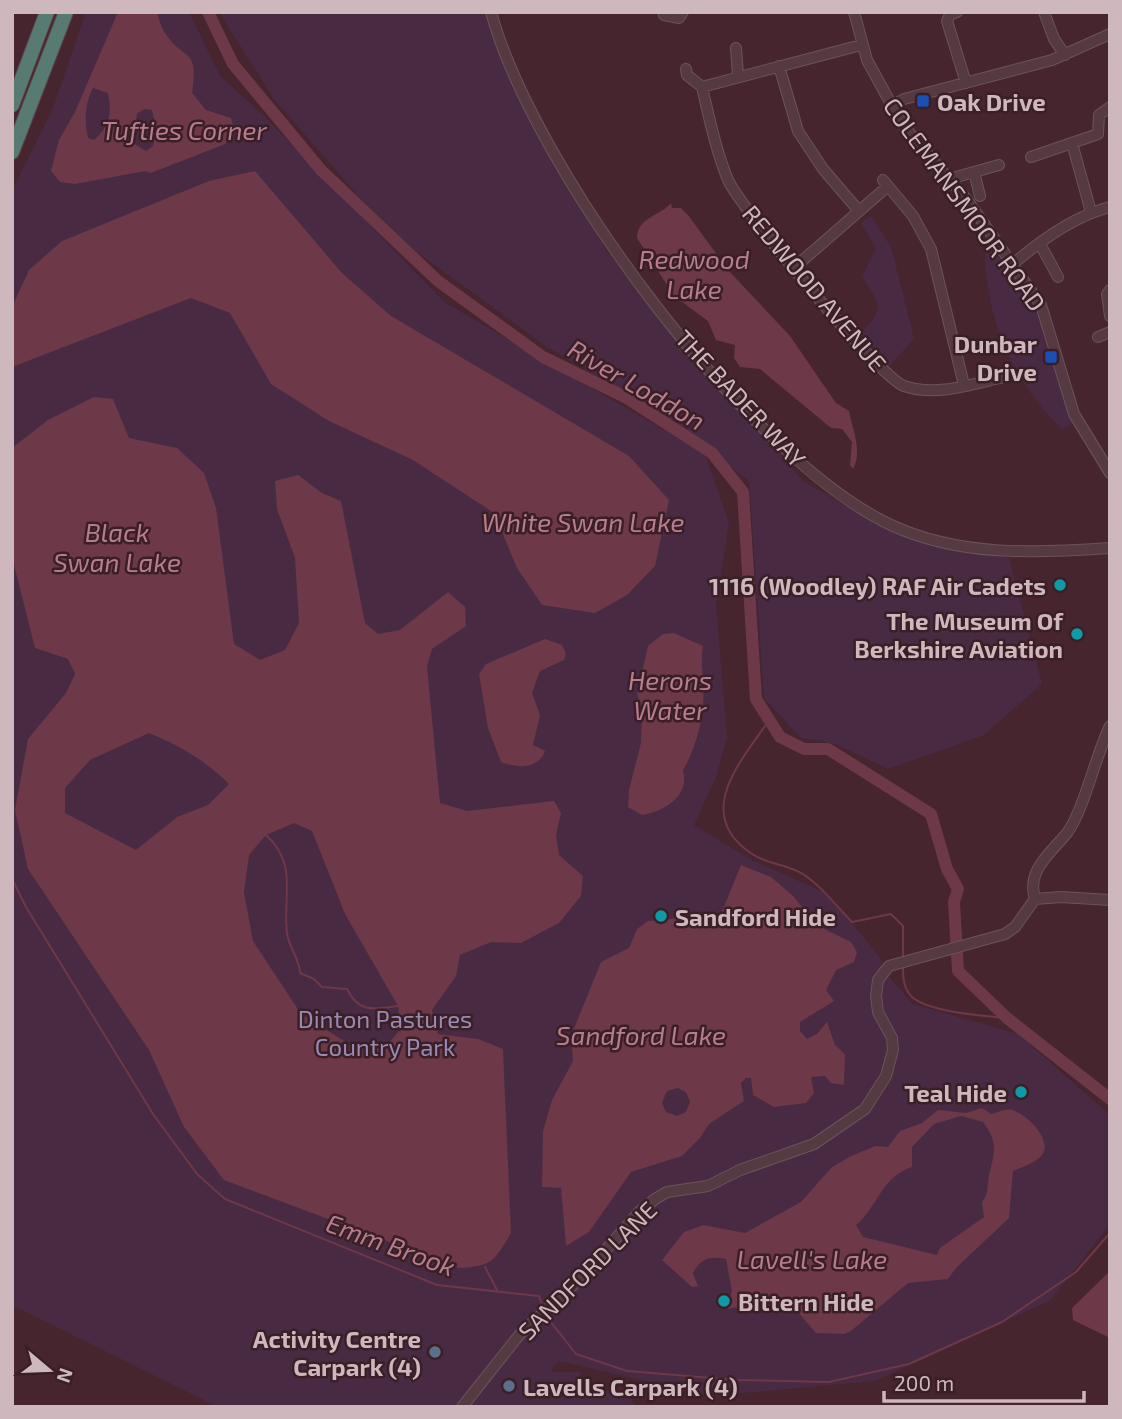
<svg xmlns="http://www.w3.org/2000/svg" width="1122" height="1419" viewBox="0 0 1122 1419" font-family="'Exo 2',sans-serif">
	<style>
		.green { fill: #482b43 }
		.water { fill: #6d3847; fill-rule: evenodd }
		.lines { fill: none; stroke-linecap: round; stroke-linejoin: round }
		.stream { stroke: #6d3847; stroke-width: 2 }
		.river { stroke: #6d3847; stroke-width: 12 }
		.minor-casing { stroke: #6c5359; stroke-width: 12 }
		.highway-casing { stroke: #5c4249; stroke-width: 16 }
		.minor { stroke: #553a42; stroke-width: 10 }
		.highway { stroke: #577b72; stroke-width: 14 }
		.transit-dot { fill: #1a4fb4; stroke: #3a1f26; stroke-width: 2.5 }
		.culture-dot { fill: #0f9aa8; stroke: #3a1f26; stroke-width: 2.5 }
		.service-dot { fill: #5c6f8a; stroke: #3a1f26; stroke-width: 2.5 }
		.labels { text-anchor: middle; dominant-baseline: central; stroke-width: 5; stroke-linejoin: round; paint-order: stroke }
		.poi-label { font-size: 24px; font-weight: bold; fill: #ceb8bd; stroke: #3a1f26; text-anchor: end }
		.street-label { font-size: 24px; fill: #ceb8bd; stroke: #3a1f26 }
		.park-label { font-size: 24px; fill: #998ab4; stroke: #3a1f26 }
		.water-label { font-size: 26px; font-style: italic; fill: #b77d8e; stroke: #3a1f26 }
	</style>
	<rect width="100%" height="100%" fill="#46252f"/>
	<path class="green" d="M86 12H189L220 76 262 114 444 302 705 454 729 523 716 604 727 737 716 777 694 825 750 859 828 894 882 960 881 968 913 1004 1018 1034 1110 1115V1224L1051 1300 875 1381 710 1396 559 1361 551 1369 553 1372H580L586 1392 622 1389 637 1407H218L12 1305V191L52 111Z
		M219 12H488L518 97 606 250 803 481 886 529 1009 558 1042 684 984 735 888 769 836 744 801 738 764 698 749 481 673 422 544 345 413 249 363 201 273 98Z
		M871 216 891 247 914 339 889 366 862 332C885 308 880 304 862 277L876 248 861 223Z
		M986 233 1035 300 1075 422 1062 429C1009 379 980 306 986 233Z"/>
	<path class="water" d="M118 12H157C159 19 161 27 165 33 185 63 199 46 192 93L206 110 231 118 235 131 225 144 151 173 145 171 75 184 60 182 51 171 59 140 75 112ZM93 88 108 93C112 114 110 126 94 140L88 138C84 121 85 103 93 88ZM145 109 152 110 156 128 153 146 146 151 133 143 137 113Z
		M255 171 342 273 391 316 629 456 669 500 655 566 627 595 595 613 542 605 517 568 494 513 413 460 329 421 271 384 230 313 191 298 12 367V307L29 270 62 241 209 181Z
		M671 203 672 208H681L688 215 729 271 790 336 836 403 849 411C852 427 863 452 853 469L850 465 852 442 842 429 831 428 760 369 740 367 734 358 735 345 716 340 708 321 674 296 637 238C637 217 662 215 671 203Z
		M94 397 113 399 129 438 177 448 204 473 216 508 234 644 260 660 285 650 299 623 295 558 277 509 275 481 298 475 322 493 341 501 365 623 378 634 400 630 448 592 465 607 466 626 432 649 427 666 440 803 467 811 554 801 561 813 556 835 559 855 583 876 581 896 559 923 521 943 491 942 460 955 456 976 432 1010 438 1034 478 1039 503 1049 511 1233C494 1261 493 1266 459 1268L224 1180 184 1127 149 1050 28 869 15 810 28 739 66 693 75 674 68 659 35 648 12 557V448L48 420ZM149 733C179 745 206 761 229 784L208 805 177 817 136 850 65 813V788L90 760ZM294 823 312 831 345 914 398 1006 401 1029 386 1046H352L301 1014 253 941 244 893 249 855 266 835Z
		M674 633 703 646C701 659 702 666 703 679 706 709 698 745 683 770 690 796 665 811 642 815L628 807 629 790 641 743 642 712 637 693 648 646 663 634Z
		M545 639 562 645 566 654 564 660 540 671 532 693 540 715 533 745 545 751C538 770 516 768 501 762L488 728 479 674 486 664Z
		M741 865 771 877 793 896 818 926 851 942 857 952 854 962 836 970 826 990 834 1001 800 1022V1031L807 1039 817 1034 827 1022 835 1045 845 1054 844 1085 831 1083 825 1076 811 1077 814 1093 806 1103 774 1107 753 1095 751 1078H746L741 1083 744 1101 709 1124 700 1138 682 1156 631 1172 589 1232 566 1246 561 1188 542 1187 543 1131 552 1100 573 1061 571 1036 601 962 629 948 637 929 648 921 721 914ZM678 1088 686 1092 690 1102 686 1112 677 1116 666 1112 662 1103 667 1091Z
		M982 1108 991 1114C997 1113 1007 1108 1012 1110 1027 1114 1053 1140 1042 1155 1036 1163 1022 1167 1013 1171L1009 1218 956 1268 948 1279 908 1283 851 1331 844 1334 816 1333 796 1310 786 1304 774 1301 726 1309 732 1291 726 1259C710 1256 701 1258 693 1273L698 1286 692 1287 662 1260 684 1232 703 1225 745 1233 801 1202 831 1168 849 1157 875 1146 888 1147 900 1131 922 1123 938 1110 966 1113ZM961 1116 983 1122C998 1142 995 1151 989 1175 987 1185 989 1194 982 1202L984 1217 940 1248 937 1255 863 1237 856 1225C878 1207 881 1177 912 1167V1147L934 1124Z
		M1110 1271V1338L1073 1320 1072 1308Z"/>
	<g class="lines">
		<path class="stream" d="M768 722C739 763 693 815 752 854 765 863 783 864 797 871 817 880 836 906 852 922L891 914 903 926V956
			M266 835C299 865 282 898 287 933 289 948 300 960 300 973L314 979 322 987 347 989C359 1014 375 1009 398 1006
			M12 879 26 907 153 1114 197 1174 225 1199 437 1285 539 1296 543 1307
			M903 965C903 977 903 987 911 996 927 1012 984 1016 1007 1018
			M485 1267 497 1290
			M546 1316 576 1354 627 1371 736 1380 829 1382 909 1364 1002 1322 1076 1272 1110 1233"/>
		<path class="river" d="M208 12 233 64 321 170 438 281 543 357 625 397 712 453 743 492 756 699 780 737 804 749H828L931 814 947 869 958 889 954 902 958 971 1007 1018 1110 1099"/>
		<defs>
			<path id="minor" d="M491 12C533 167 745 456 891 525 960 557 1036 553 1110 548
				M854 12 867 60 902 124 968 201 1041 305 1074 414 1110 473
				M957 12 950 15 947 21 966 83
				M1044 12 1054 39 1065 55
				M664 15 679 18 683 12
				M736 48 738 75
				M779 66 798 131 823 169 859 211
				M686 69 687 75 702 87 861 45
				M702 87C709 117 716 151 728 180 742 210 879 377 904 386 937 397 972 384 1004 377
				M891 106 904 99 1052 60 1110 34
				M1072 143 1091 212
				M1031 157 1098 134 1099 115 1110 107
				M974 172 980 196
				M949 179 999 165
				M883 180 913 216 931 249 964 385
				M1040 244 1058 277
				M1013 264C1041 240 1074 216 1110 207
				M795 267 888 186
				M1110 290 1107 294 1110 316
				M1098 337 1110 332
				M1035 899C1026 870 1051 853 1067 833 1084 810 1096 754 1110 726
				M462 1407 520 1334 581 1278 639 1212 655 1199 667 1192 708 1186 740 1170 814 1144 865 1109 886 1076 893 1050 892 1038 878 1012 876 996 878 980 889 966 1005 934 1015 927 1035 899 1061 897 1110 900"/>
			<path id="highway" d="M12 105 47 12
				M12 152 66 12"/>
		</defs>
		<use href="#minor" class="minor-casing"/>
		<use href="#highway" class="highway-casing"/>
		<use href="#minor" class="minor"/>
		<use href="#highway" class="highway"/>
	</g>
	<g class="transit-dot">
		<rect x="916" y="94" width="14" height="14" rx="3.5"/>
		<rect x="1044" y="350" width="14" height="14" rx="3.5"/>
	</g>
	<g class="culture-dot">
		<circle cx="1060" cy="585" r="7"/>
		<circle cx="1077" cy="634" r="7"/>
		<circle cx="661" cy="916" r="7"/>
		<circle cx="1021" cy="1092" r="7"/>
		<circle cx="724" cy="1301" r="7"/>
	</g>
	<g class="service-dot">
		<circle cx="435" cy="1352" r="7"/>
		<circle cx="509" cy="1386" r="7"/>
	</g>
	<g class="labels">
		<g class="poi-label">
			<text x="937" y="101" text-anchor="start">Oak Drive</text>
			<text x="1037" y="343">Dunbar<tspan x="1037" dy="28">Drive</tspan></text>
			<text x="1046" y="585">1116 (Woodley) RAF Air Cadets</text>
			<text x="1063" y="620">The Museum Of<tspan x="1063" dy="28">Berkshire Aviation</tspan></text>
			<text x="675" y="916" text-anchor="start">Sandford Hide</text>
			<text x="1007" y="1092">Teal Hide</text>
			<text x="738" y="1301" text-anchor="start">Bittern Hide</text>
			<text x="421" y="1338">Activity Centre<tspan x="421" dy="28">Carpark (4)</tspan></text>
			<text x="523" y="1386" text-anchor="start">Lavells Carpark (4)</text>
		</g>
		<g class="street-label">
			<text transform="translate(965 204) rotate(54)">COLEMANSMOOR ROAD</text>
			<text transform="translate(815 288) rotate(50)">REDWOOD AVENUE</text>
			<text transform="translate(741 398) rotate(47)">THE BADER WAY</text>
			<text transform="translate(587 1270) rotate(-45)">SANDFORD LANE</text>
		</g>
		<g class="park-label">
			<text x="385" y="1018">Dinton Pastures<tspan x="385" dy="28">Country Park</tspan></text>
		</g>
		<g class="water-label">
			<text x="184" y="129">Tufties Corner</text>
			<text x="694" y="258">Redwood<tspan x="694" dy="30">Lake</tspan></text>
			<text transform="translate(637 384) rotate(30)">River Loddon</text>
			<text x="583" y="521">White Swan Lake</text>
			<text x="117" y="531">Black<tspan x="117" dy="30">Swan Lake</tspan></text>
			<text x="670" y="679">Herons<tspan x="670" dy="30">Water</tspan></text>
			<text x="641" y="1034">Sandford Lake</text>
			<text transform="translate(391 1244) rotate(20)">Emm Brook</text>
			<text x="812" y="1258">Lavell's Lake</text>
		</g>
	</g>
	<rect width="1122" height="1419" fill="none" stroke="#ceb8bd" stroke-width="28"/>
	<g transform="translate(49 1370) rotate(109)" stroke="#3a1f26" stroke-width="5" paint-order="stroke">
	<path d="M0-5L12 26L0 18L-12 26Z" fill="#ceb8bd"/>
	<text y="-10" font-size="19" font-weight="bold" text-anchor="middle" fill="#ceb8bd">N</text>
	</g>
	<path d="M884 1391v10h200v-10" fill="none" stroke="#ceb8bd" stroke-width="3.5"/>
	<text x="894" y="1391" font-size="21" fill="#ceb8bd" stroke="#3a1f26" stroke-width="5" paint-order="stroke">200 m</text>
</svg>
